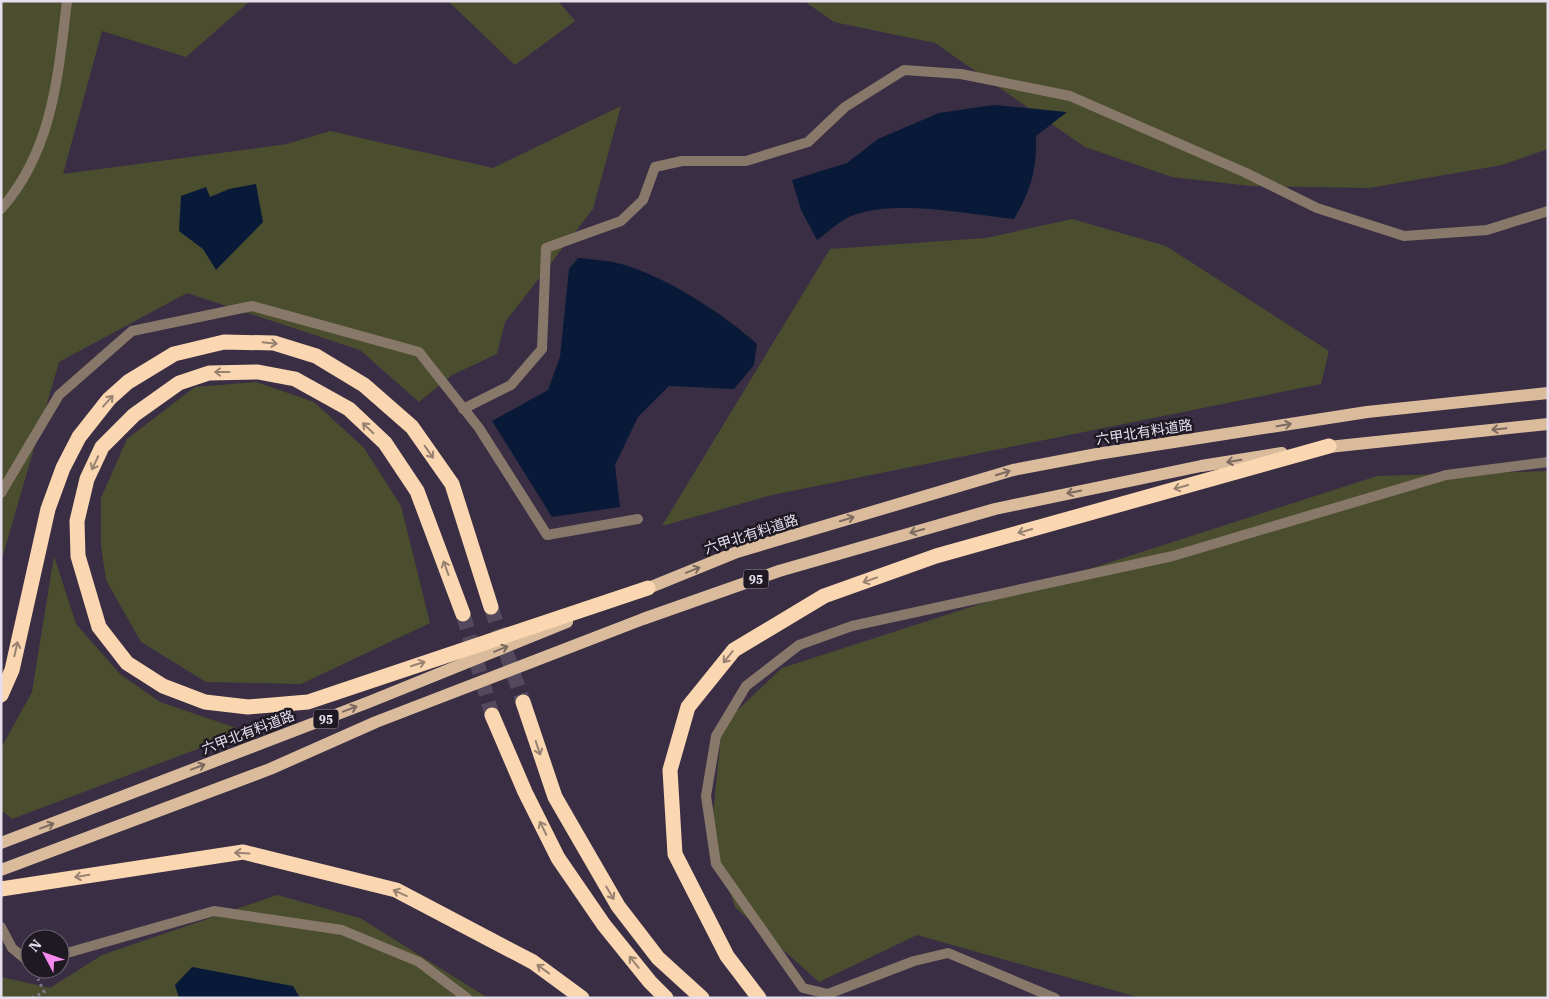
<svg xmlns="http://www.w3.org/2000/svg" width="1549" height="999" viewBox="0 0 1549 999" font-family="'IBM Plex Serif','Noto Sans JP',serif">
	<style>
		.green { fill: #4b4e2e }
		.water { fill: #081a38 }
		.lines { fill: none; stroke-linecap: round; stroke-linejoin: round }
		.highway-tunnel { stroke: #54485d; stroke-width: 15; stroke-dasharray: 15 8; stroke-linecap: butt }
		.path { stroke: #857b8e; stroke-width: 3; stroke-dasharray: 2.5 4; stroke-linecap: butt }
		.street { stroke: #877869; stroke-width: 10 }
		.primary { stroke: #dabc9d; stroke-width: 12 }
		.highway { stroke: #fbd7b1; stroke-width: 15 }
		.oneway { stroke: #988271 }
		.oneway2 { stroke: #7c6a60 }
		.labels { text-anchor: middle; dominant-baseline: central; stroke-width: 5; stroke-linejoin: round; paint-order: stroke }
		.shield { fill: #1e1923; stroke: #aaa3b0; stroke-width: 1 }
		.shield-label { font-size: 12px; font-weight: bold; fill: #e6deed }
		.street-label { font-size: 14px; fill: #e6deed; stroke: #1e1923 }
	</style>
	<rect width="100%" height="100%" fill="#3a2e44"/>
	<path class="green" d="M1 1H250L186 57 102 31 63 174 287 144 330 131 493 168 621 106 593 209 505 322 497 354 452 375 419 402 360 350 187 293 59 362 1 562Z
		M448 1H558L575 21 515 65Z
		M804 1H1548V149L1502 165 1369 188 1251 186 1172 177 1085 147 935 43 834 22Z
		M1072 219 1166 246 1329 351 1321 384 772 495 662 526 830 249 986 238Z
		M256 382 314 402 364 448 401 506 430 623 301 684 206 682 141 642 106 580 101 545V498L127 439 195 387Z
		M1548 471V998H1141L917 935 819 982 735 907 711 835 722 725 782 668 1377 476Z
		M54 556 76 624 120 674 160 702 245 731 12 819 1 810V748L32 692Z
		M277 895 360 918 488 998H300L293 986 175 985 179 998H1V977L50 988 102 955Z"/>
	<path class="water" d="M994 105 1067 112 1036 136C1037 170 1031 190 1014 219 968 214 891 198 849 217 838 222 827 233 817 240L801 210 792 180 847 163 878 139 939 113Z
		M256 184 263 222 216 270 203 249 179 231 181 196 206 187 210 197 229 189Z
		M578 258C589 259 601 260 613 262 661 273 720 311 757 344L754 365 734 389 669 386 638 417 615 465 620 507 552 517 492 421 548 390 560 357 569 269Z
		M192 967 293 986 300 998H179L175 985Z"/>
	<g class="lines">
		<path class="highway-tunnel" d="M491 607 523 702
			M463 614 492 715"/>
		<path class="path" d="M32 998 44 992 38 979"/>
		<path class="street" d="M1 209C53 150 58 75 67 1
			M463 409 511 385 542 349 546 248 621 221 643 200 655 167 682 161H746L808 142 845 107 904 70 961 74 1070 96 1244 172 1317 208 1404 236 1487 230 1548 211
			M1 493 59 395 132 331 252 306 419 352 479 428 547 535 638 519
			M1 927 12 948 30 963
			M60 955 214 911 342 930 419 962 467 998
			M1055 998 948 953 914 961 828 994 803 988 716 864 706 796 716 736 746 686 799 645 852 626 1173 556 1446 475 1548 462"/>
		<path class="primary" d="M1319 448 1548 424
			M641 591 737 552 1013 470 1097 454 1367 412 1548 393
			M1 843 369 702 567 622
			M1 870 270 769 376 722 643 619 779 571 995 509 1201 466 1282 453"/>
		<path class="highway" d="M463 614 417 491 385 443 349 409 295 379 258 372 209 373 179 383 134 415 102 447 87 479 77 521 78 556 99 627 127 663 163 686 205 702 248 707 308 702 648 588
			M1 695 12 670 48 509 63 468 79 437 109 399 128 382 174 354 224 342 274 343 316 356 364 385 412 427 452 484 491 607
			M523 702 555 797 618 906 658 958 702 998
			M492 715 525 792 558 858 604 925 650 982 666 998
			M1 889 243 852 396 890 533 962 582 998
			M759 998 727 956 675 854 670 770 688 707 734 650 824 596 936 556 1329 446"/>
	</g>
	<defs><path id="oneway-shaft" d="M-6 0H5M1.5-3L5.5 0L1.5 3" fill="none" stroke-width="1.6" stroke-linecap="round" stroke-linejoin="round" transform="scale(1.25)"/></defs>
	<g class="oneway">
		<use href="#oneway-shaft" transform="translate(270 343) rotate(6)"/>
		<use href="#oneway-shaft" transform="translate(222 372) rotate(180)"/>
		<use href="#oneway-shaft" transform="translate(108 401) rotate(-48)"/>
		<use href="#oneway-shaft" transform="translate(368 428) rotate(-136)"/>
		<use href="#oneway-shaft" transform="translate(429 452) rotate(55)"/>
		<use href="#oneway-shaft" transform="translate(95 463) rotate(115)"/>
		<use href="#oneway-shaft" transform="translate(1181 487) rotate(164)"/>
		<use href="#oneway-shaft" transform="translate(1025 531) rotate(164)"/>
		<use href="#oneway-shaft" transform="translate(446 568) rotate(-110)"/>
		<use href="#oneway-shaft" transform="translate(870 580) rotate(160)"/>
		<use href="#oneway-shaft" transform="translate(16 649) rotate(-77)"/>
		<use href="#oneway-shaft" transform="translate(728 657) rotate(129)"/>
		<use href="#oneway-shaft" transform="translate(418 664) rotate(-18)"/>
		<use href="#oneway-shaft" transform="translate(538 748) rotate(72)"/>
		<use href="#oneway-shaft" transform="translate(543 828) rotate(-116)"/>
		<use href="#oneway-shaft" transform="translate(242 853) rotate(-177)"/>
		<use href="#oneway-shaft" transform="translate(82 876) rotate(171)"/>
		<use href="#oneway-shaft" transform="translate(400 893) rotate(-156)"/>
		<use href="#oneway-shaft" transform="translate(610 893) rotate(59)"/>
		<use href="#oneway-shaft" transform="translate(634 962) rotate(-129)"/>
		<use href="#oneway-shaft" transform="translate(543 969) rotate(-144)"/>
	</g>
	<g class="oneway2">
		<use href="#oneway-shaft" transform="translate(1284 425) rotate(-9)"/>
		<use href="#oneway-shaft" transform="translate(1499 429) rotate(174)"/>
		<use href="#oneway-shaft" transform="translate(1234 461) rotate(171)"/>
		<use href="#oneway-shaft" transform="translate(1003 473) rotate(-17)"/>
		<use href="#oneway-shaft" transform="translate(1074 492) rotate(168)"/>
		<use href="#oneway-shaft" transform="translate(847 519) rotate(-17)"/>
		<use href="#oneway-shaft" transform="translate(917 531) rotate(164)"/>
		<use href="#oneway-shaft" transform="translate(693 570) rotate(-22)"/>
		<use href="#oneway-shaft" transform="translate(501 649) rotate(-22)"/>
		<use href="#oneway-shaft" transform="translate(350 709) rotate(-21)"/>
		<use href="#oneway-shaft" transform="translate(198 767) rotate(-21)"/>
		<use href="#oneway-shaft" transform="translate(47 826) rotate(-21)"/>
	</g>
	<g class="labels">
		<g class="shield">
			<rect x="743.5" y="569.5" width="25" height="19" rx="4"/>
			<rect x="313.5" y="709.5" width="25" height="19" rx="4"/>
		</g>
		<g class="shield-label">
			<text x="756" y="579">95</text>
			<text x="326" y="719">95</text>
		</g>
		<g class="street-label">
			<text transform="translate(1144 432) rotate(-9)">六甲北有料道路</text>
			<text transform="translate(751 534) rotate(-18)">六甲北有料道路</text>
			<text transform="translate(248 732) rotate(-21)">六甲北有料道路</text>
		</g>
	</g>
	<rect width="1549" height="999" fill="none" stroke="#e6deed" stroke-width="5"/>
	<g transform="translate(45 954) rotate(311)"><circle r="24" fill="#1e1923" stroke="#6e6874"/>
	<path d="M0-4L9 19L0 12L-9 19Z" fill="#f689ee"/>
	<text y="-8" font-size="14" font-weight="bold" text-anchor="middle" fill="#e6deed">N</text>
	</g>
</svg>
